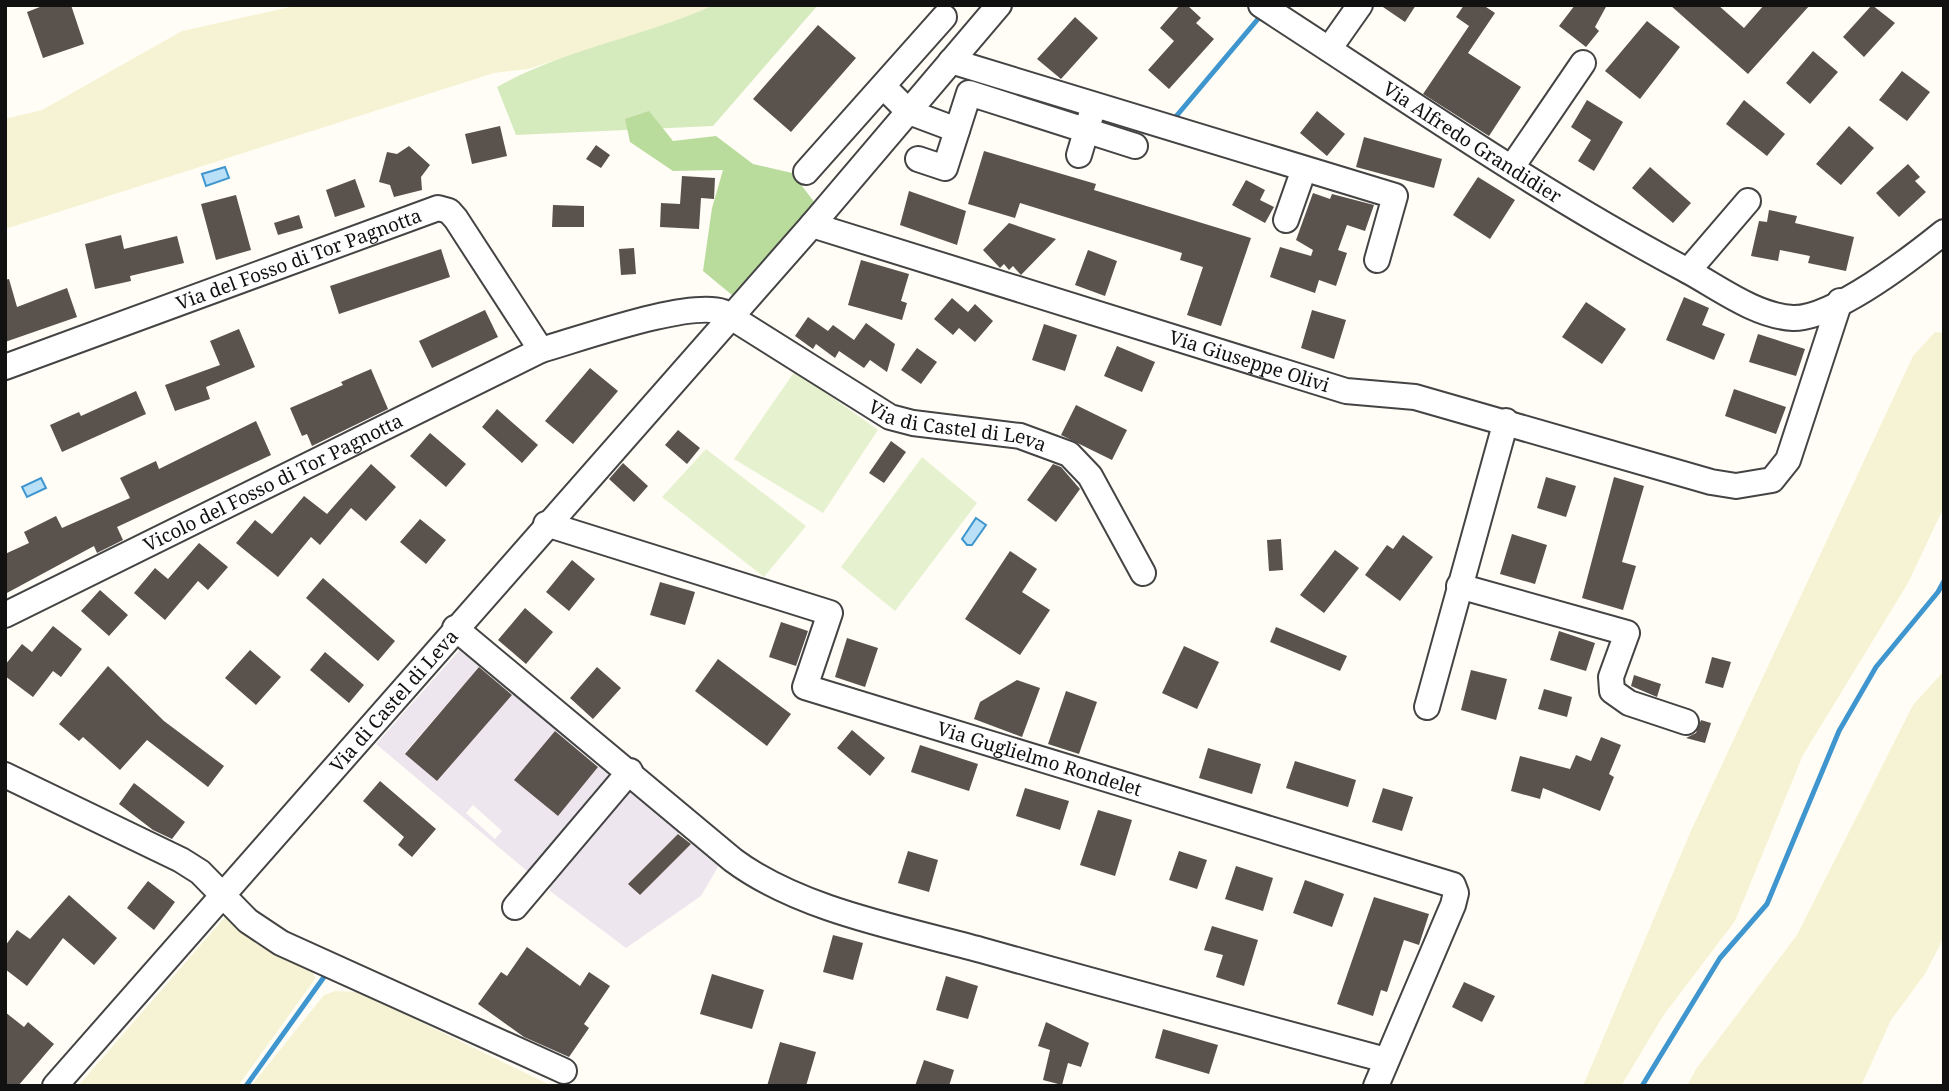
<svg xmlns="http://www.w3.org/2000/svg" width="1949" height="1091" viewBox="0 0 1949 1091" font-family="'Noto Serif',serif">
	<style>
		.industrial { fill: #eee6ef; fill-rule: evenodd }
		.farmland { fill: #f6f3d4 }
		.green { fill: #d5ebbd }
		.forest { fill: #b9dc9c }
		.pitch { fill: #e6f2cf }
		.water { fill: #b9e0f7; stroke: #3f96cf; stroke-width: 2 }
		.lines { fill: none; stroke-linecap: round; stroke-linejoin: round }
		.stream { stroke: #3f96cf; stroke-width: 5 }
		.building { fill: #5a524d }
		.minor-casing { stroke: #444; stroke-width: 28 }
		.minor { stroke: #fff; stroke-width: 24 }
		.labels { text-anchor: middle; dominant-baseline: central; stroke-width: 7; stroke-linejoin: round; paint-order: stroke }
		.street-label { font-size: 19px; fill: #111; stroke: #fff }
	</style>
	<rect width="100%" height="100%" fill="#fffdf5"/>
	<path class="industrial" d="M464 645 619 776 533 876 376 744ZM480 666 512 694 437 781 405 753ZM555 731 598 766 558 816 515 780ZM473 805 502 831 495 839 466 813Z
		M620 792 642 793 722 860 701 896 626 948 550 891 548 876ZM681 831 693 842 639 895 629 883Z"/>
	<path class="farmland" d="M299 5H714L681 20 528 69 494 73 5 229V119L42 110 182 31Z
		M1935 332 1944 333V507L1908 583 1803 755 1735 921 1663 1016 1621 1086H1583L1690 833 1913 356Z
		M1944 671V937L1925 974 1891 1020 1861 1086H1687L1696 1069 1797 935 1913 705Z
		M225 917 249 936 313 970 315 979 238 1086H78Z
		M335 991 359 992 552 1086H251L324 995Z"/>
	<path class="green" d="M714 5H818L713 126 516 135 497 87C564 49 644 37 714 5Z"/>
	<path class="forest" d="M649 111 673 141 716 136 753 164 792 173 815 203 732 295 703 271 712 208 723 170 673 171 630 142 625 119Z"/>
	<path class="pitch" d="M795 371 878 430 823 513 734 459Z
		M706 449 806 526 764 577 662 497Z
		M922 457 977 503 895 611 841 567Z"/>
	<path class="water" d="M225 167 229 178 206 186 202 174Z
		M41 478 46 488 27 497 22 487Z
		M976 518 986 525 972 545H967L962 539Z"/>
	<g class="lines">
		<path class="stream" d="M1173 120 1263 13
			M246 1086 324 977
			M1642 1086 1720 958 1767 904 1839 731 1876 667 1938 592 1944 581"/>
	</g>
	<path class="building" d="M45 5H71L84 44 43 58 27 12Z
		M1180 5H1187L1201 18 1196 23 1214 39 1169 89 1148 70 1174 41 1160 28Z
		M1380 5H1416L1405 22Z
		M1464 5H1483L1495 13 1468 53 1521 87 1489 136 1423 94 1469 26 1456 17Z
		M1575 5H1607L1595 27 1599 31 1586 47 1559 26Z
		M1670 5H1718L1744 28 1764 5H1810L1748 74Z
		M1872 5 1895 23 1864 57 1843 37Z
		M1075 17 1098 38 1061 79 1037 59Z
		M1647 21 1680 47 1640 99 1605 71Z
		M818 25 856 58 791 132 753 99Z
		M1813 51 1838 72 1810 104 1786 83Z
		M1902 71 1930 92 1907 121 1879 100Z
		M1587 100 1623 122 1594 171 1578 161 1591 140 1571 127Z
		M1744 100 1785 134 1767 156 1726 124Z
		M1317 111 1345 134 1327 156 1300 133Z
		M500 126 507 156 472 164 465 134Z
		M1849 126 1874 148 1841 185 1816 164Z
		M1364 137 1442 159 1434 188 1356 167Z
		M596 145 610 155 601 168 586 159Z
		M409 146 430 165 421 177 422 190 394 197 390 185 379 182 387 152 397 154Z
		M984 151 1096 184 1094 190 1251 238 1221 326 1187 315 1203 267 1180 260 1182 253 1020 203 1015 218 968 204Z
		M1908 164 1920 177 1915 181 1926 192 1899 217 1876 193Z
		M1650 167 1691 203 1673 223 1632 188Z
		M682 176 715 178 714 199 701 198 699 229 660 227 661 203 680 204Z
		M1478 177 1515 200 1490 239 1453 215Z
		M355 179 365 207 335 217 326 190Z
		M1246 180 1265 190 1260 200 1274 207 1265 223 1232 205Z
		M909 191 966 211 957 245 900 225Z
		M1313 193 1330 199 1332 194 1374 205 1365 231 1347 225 1338 250 1347 253 1336 286 1319 280 1315 293 1270 277 1280 247 1311 256 1313 250 1296 240Z
		M236 195 251 250 216 260 201 204Z
		M553 205 584 206V227H552Z
		M1769 210 1797 216 1795 223 1854 237 1846 271 1808 263 1810 256 1780 250 1778 261 1751 256 1759 221 1767 222Z
		M299 215 303 228 278 235 274 223Z
		M1009 223 1056 239 1021 275 1013 266 1009 270 1004 264 1000 268 983 250Z
		M121 235 124 249 177 236 184 263 130 276 131 281 95 289 85 244Z
		M634 248 636 274 621 275 619 249Z
		M441 249 450 277 339 314 330 286Z
		M1088 250 1117 261 1105 296 1075 285Z
		M861 260 909 274 901 301 907 303 902 320 848 305Z
		M9 279 17 307 67 288 77 317 5 342V280Z
		M1684 297 1709 308 1702 325 1725 334 1714 360 1666 340Z
		M952 298 968 312 975 304 993 321 975 342 959 328 953 335 934 319Z
		M1586 302 1626 329 1602 364 1562 337Z
		M485 310 498 337 432 368 419 341Z
		M1312 310 1346 320 1334 359 1301 348Z
		M808 317 828 331 833 325 854 340 866 323 895 344 887 372 870 360 864 368 839 351 835 358 816 344 813 349 795 336Z
		M1044 324 1077 335 1065 371 1032 360Z
		M239 329 255 367 206 387 210 399 175 411 165 385 220 365 210 341Z
		M1758 334 1805 349 1796 376 1749 362Z
		M1117 346 1155 362 1142 392 1104 376Z
		M917 348 937 362 921 384 901 370Z
		M590 368 618 391 573 444 545 421Z
		M371 369 388 409 312 446 307 434 302 436 290 408 343 385 341 382Z
		M1734 389 1786 407 1776 434 1725 416Z
		M136 391 146 414 62 452 50 425 79 412 81 416Z
		M1076 405 1127 430 1112 460 1061 435Z
		M497 409 538 445 522 463 482 427Z
		M256 421 271 455 117 527 123 540 97 553 94 546 5 594V554L29 543 24 532 56 516 62 528 130 498 120 478 156 461 159 469Z
		M678 430 700 448 687 464 665 445Z
		M430 433 466 464 446 487 410 456Z
		M891 441 906 452 884 483 869 473Z
		M623 463 648 486 634 502 609 479Z
		M371 464 396 487 366 521 351 508 320 545 311 537 278 577 236 543 255 520 272 534 304 496 327 514Z
		M1053 464 1061 467 1080 489 1056 522 1027 500Z
		M1546 477 1576 486 1566 517 1537 508Z
		M1614 477 1644 486 1622 562 1636 566 1623 610 1582 598Z
		M420 519 446 540 426 564 400 542Z
		M1512 534 1547 545 1535 584 1500 574Z
		M1403 535 1433 557 1400 601 1365 575 1387 545 1393 549Z
		M1281 539 1283 570 1269 571 1267 540Z
		M199 543 228 567 208 590 198 581 165 620 134 593 155 568 168 579Z
		M1335 550 1359 568 1324 613 1300 595Z
		M1010 551 1037 569 1022 592 1050 610 1020 655 965 619Z
		M572 560 595 579 569 611 546 592Z
		M323 578 395 641 378 661 306 598Z
		M660 582 695 592 685 625 650 615Z
		M100 590 128 615 109 636 81 611Z
		M525 608 553 632 526 664 498 640Z
		M781 622 808 631 796 666 769 657Z
		M53 626 82 649 61 677 53 671 33 697 5 676V665L22 644 32 652Z
		M1276 627 1347 656 1340 671 1270 642Z
		M1559 631 1595 643 1586 671 1550 660Z
		M847 638 878 648 865 687 835 677Z
		M1184 646 1219 662 1197 709 1162 693Z
		M250 650 281 677 256 705 225 678Z
		M325 652 364 685 349 703 310 670Z
		M1712 657 1731 662 1723 688 1705 683Z
		M718 659 791 714 767 746 695 691Z
		M108 666 164 721 224 766 208 787 147 740 120 770 83 737 79 741 59 724Z
		M479 667 512 695 437 781 405 754Z
		M597 667 621 688 593 719 570 698Z
		M1471 670 1507 679 1496 720 1461 710Z
		M1634 675 1661 684 1657 697 1631 686Z
		M1017 680 1040 688 1022 737 974 719 980 702Z
		M1544 689 1572 697 1567 717 1538 709Z
		M1066 691 1097 702 1079 754 1048 744Z
		M1701 720 1711 723 1705 743 1686 738 1696 733Z
		M852 730 885 758 870 776 837 748Z
		M555 731 598 767 558 816 514 780Z
		M1601 737 1621 745 1609 774 1614 777 1600 811 1543 788 1540 799 1511 791 1520 756 1570 769 1576 755 1591 761Z
		M920 745 978 764 969 791 911 772Z
		M1208 748 1261 764 1252 794 1199 778Z
		M1295 761 1356 780 1348 807 1286 788Z
		M380 781 436 829 412 857 398 845 404 837 363 801Z
		M134 783 185 822 172 839 153 830 119 804Z
		M1025 788 1069 801 1060 830 1016 816Z
		M1383 788 1413 797 1402 831 1372 822Z
		M1098 810 1132 820 1115 876 1080 865Z
		M678 834 691 844 640 895 628 884Z
		M908 851 938 860 929 892 898 883Z
		M1179 851 1207 860 1197 889 1169 880Z
		M1236 866 1273 878 1263 911 1225 899Z
		M1305 880 1344 894 1332 927 1293 913Z
		M148 881 175 902 154 930 127 908Z
		M69 895 117 938 94 965 63 938 27 986 5 969V946L17 930 30 939Z
		M1374 897 1429 914 1419 945 1404 940 1387 992 1381 990 1373 1016 1337 1004Z
		M1212 926 1258 940 1244 986 1216 977 1223 955 1204 950Z
		M833 935 863 943 853 980 823 972Z
		M527 947 580 986 589 972 610 986 584 1024 589 1028 569 1057 524 1037 478 1004 501 972 507 976Z
		M712 974 764 990 752 1029 700 1014Z
		M946 976 978 986 968 1019 936 1010Z
		M1464 982 1495 996 1482 1022 1452 1007Z
		M5 1012 24 1027 28 1022 54 1044 18 1086H5Z
		M1046 1022 1089 1043 1081 1067 1068 1063 1062 1085 1043 1080 1050 1050 1038 1046Z
		M1163 1029 1218 1045 1209 1074 1155 1058Z
		M780 1042 816 1052 806 1086H767Z
		M924 1060 954 1070 949 1086H915Z"/>
	<g class="lines">
		<defs>
			<g id="minor">
				<path id="s1" d="M1261 5C1402 96 1540 193 1688 271 1719 288 1756 316 1793 318 1833 319 1913 257 1944 232"/>
				<path d="M1329 49 1360 5"/>
				<path d="M951 61 1395 196 1377 260"/>
				<path d="M884 87 909 112 957 130"/>
				<path d="M1079 155 1091 115"/>
				<path d="M918 159 945 168 969 93 1135 146"/>
				<path d="M1512 167 1583 63"/>
				<path d="M806 172 944 17"/>
				<path d="M1286 220 1304 169"/>
				<path id="s2" d="M812 225 1346 391 1415 397 1711 482 1736 486 1772 480 1788 460 1840 301"/>
				<path d="M1688 271 1748 201"/>
				<path id="s3" d="M5 367 438 208 449 211 456 219 541 350C580 339 688 300 723 312L890 417 913 423 1020 436 1069 454 1090 476 1143 573"/>
				<path id="s4" d="M546 524 830 613 805 687 1453 885 1456 893 1453 905 1376 1086"/>
				<path d="M1459 586 1627 633 1611 677 1612 691 1629 703 1686 722"/>
				<path id="s5" d="M5 615 541 350"/>
				<path d="M455 628 733 860C800 910 901 928 981 950 1116 988 1251 1024 1386 1060"/>
				<path d="M1427 707 1506 421"/>
				<path d="M5 775 181 860 200 872 248 921 281 943 564 1071"/>
				<path d="M515 907 630 771"/>
				<path id="s6" d="M55 1086 812 225 999 5"/>
			</g>
		</defs>
		<use href="#minor" class="minor-casing"/>
		<use href="#minor" class="minor"/>
	</g>
	<g class="labels">
		<g class="street-label">
			<text stroke="none"><textPath href="#s1" startOffset="252">Via Alfredo Grandidier</textPath></text>
			<text stroke="none"><textPath href="#s3" startOffset="313">Via del Fosso di Tor Pagnotta</textPath></text>
			<text stroke="none"><textPath href="#s2" startOffset="458">Via Giuseppe Olivi</textPath></text>
			<text stroke="none"><textPath href="#s3" startOffset="1092">Via di Castel di Leva</textPath></text>
			<text stroke="none"><textPath href="#s5" startOffset="299">Vicolo del Fosso di Tor Pagnotta</textPath></text>
			<text stroke="none"><textPath href="#s6" startOffset="513">Via di Castel di Leva</textPath></text>
			<text stroke="none"><textPath href="#s4" startOffset="621">Via Guglielmo Rondelet</textPath></text>
		</g>
	</g>
	<rect width="1949" height="1091" fill="none" stroke="#111111" stroke-width="14"/>
</svg>
